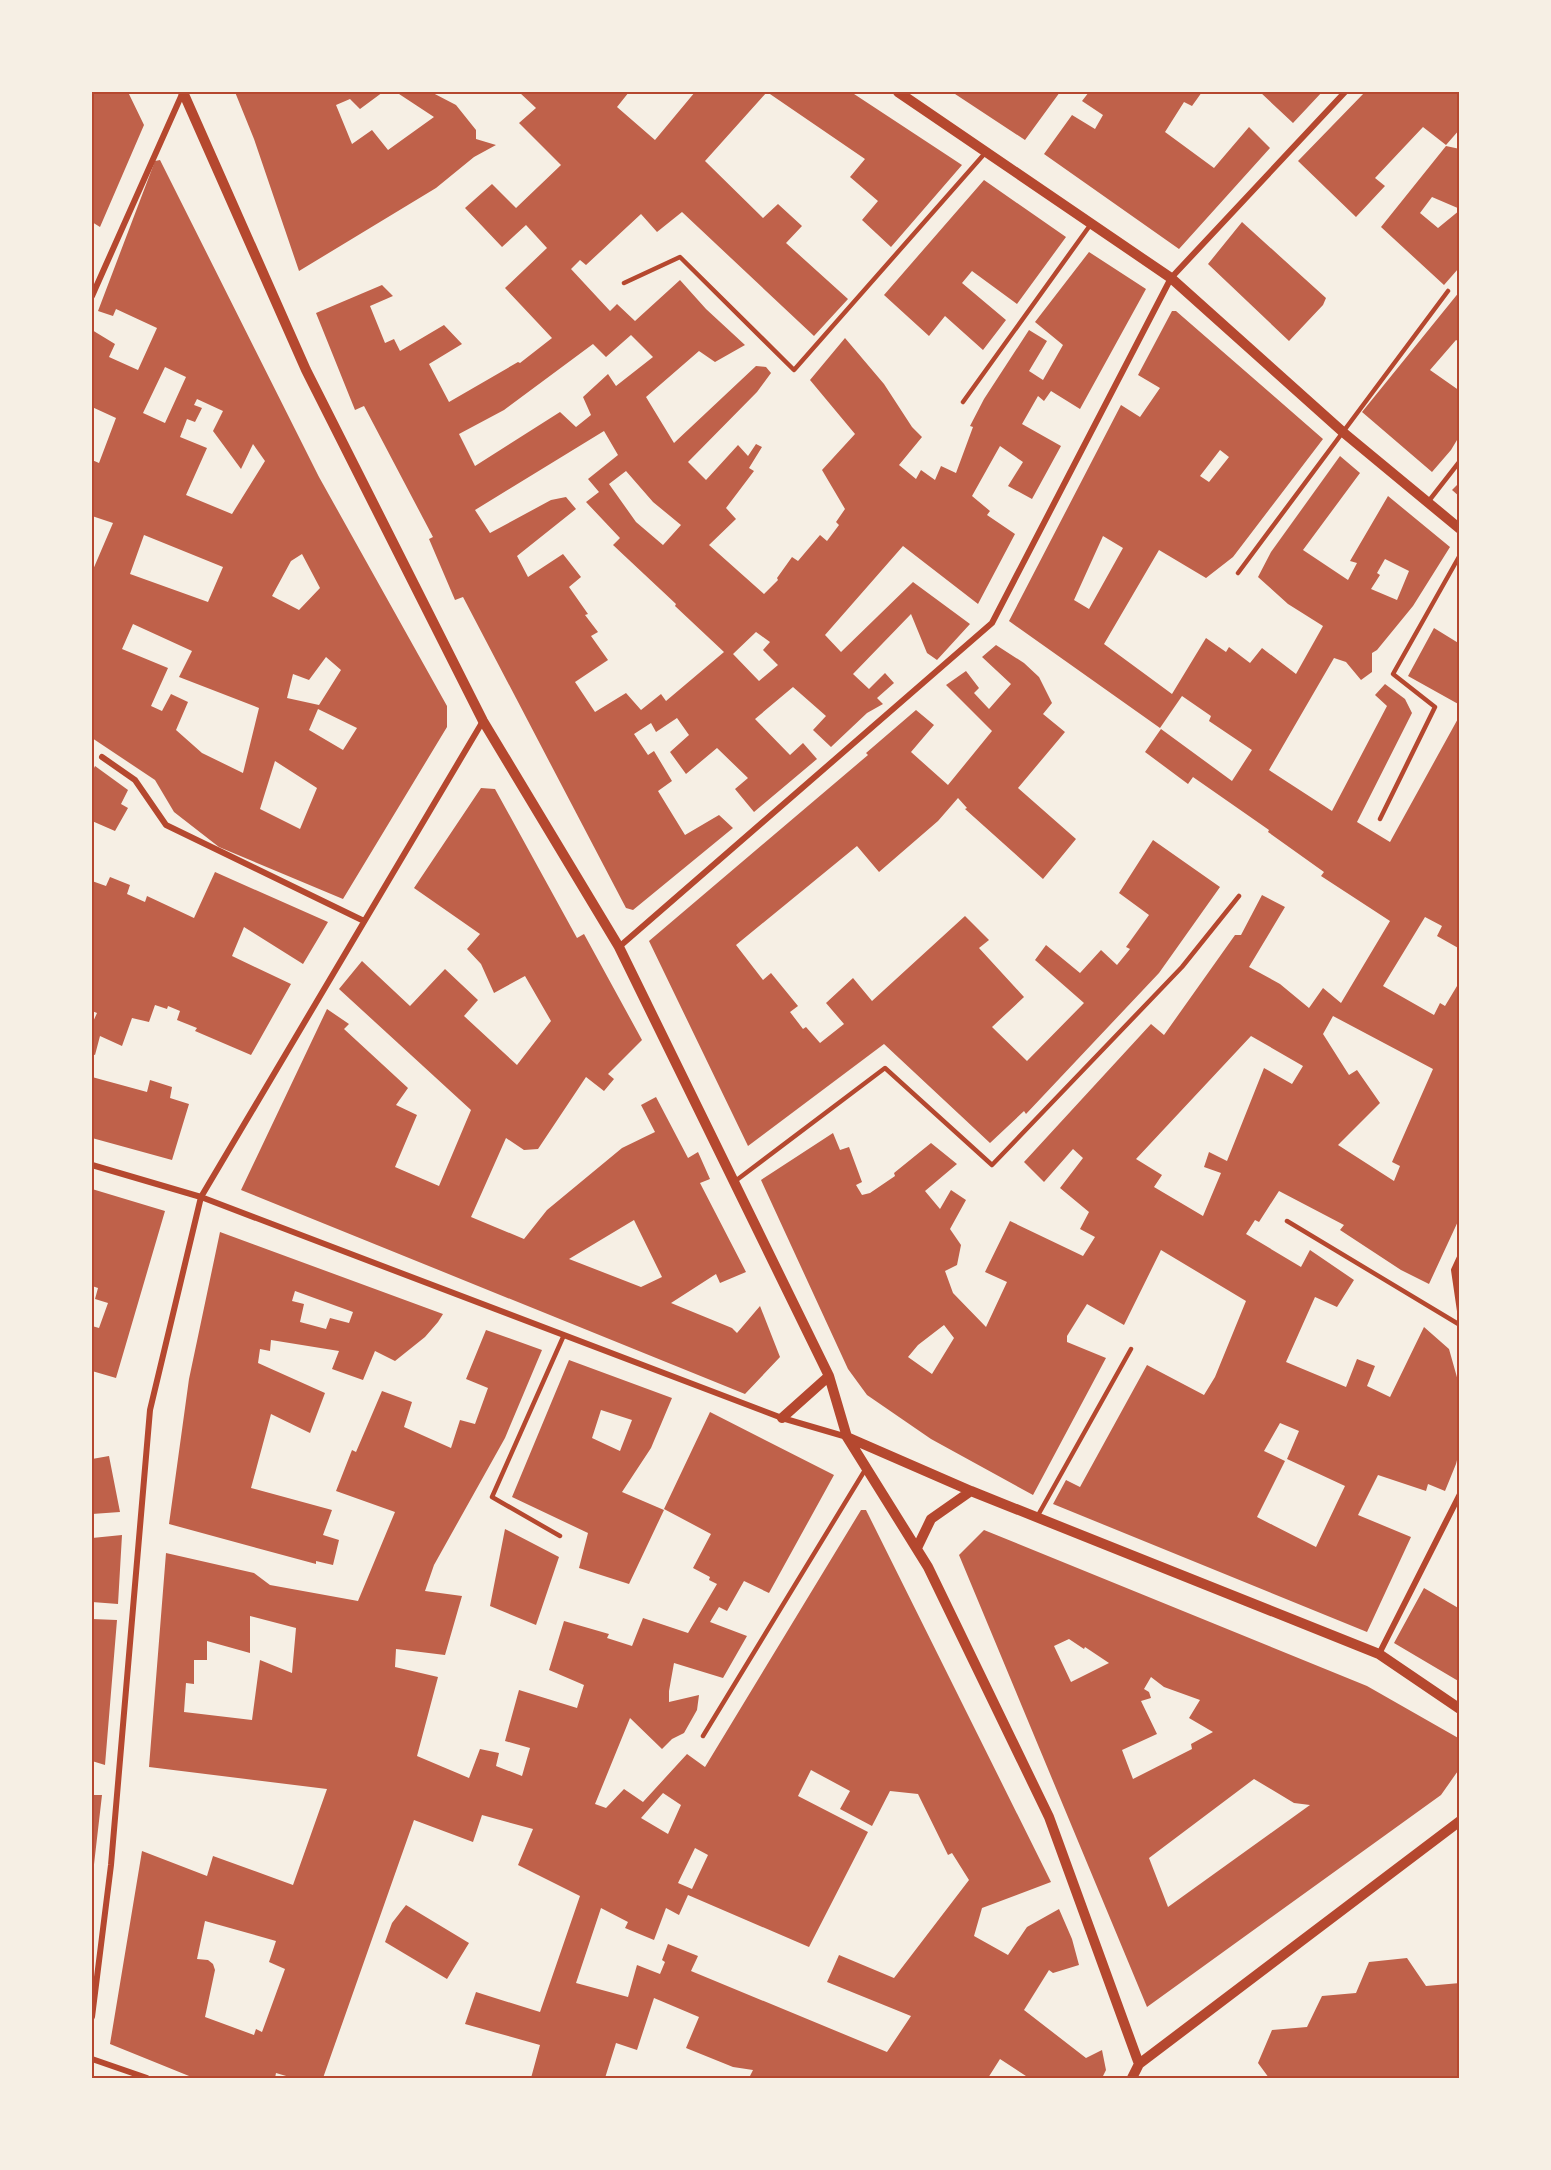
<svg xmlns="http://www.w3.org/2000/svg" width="1551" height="2170" viewBox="0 0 1551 2170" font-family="Barlow,sans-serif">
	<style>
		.building { fill: #bf614a; fill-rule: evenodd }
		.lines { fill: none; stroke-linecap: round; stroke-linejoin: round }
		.service { stroke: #b5482f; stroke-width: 4.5 }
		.minor { stroke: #b5482f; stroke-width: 6 }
		.tertiary { stroke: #b5482f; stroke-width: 10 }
		.neatline { fill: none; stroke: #b5482f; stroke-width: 2 }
	</style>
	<rect width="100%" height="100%" fill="#f6efe4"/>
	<path class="building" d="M92 92H128L144 125 100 227 92 222Z
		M235 92H383L360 109 350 99 336 105 352 144 372 130 388 150 434 117 396 92H431L456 105 476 130V139L496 145 474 157 436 188 299 271 254 139Z
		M519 92H629L617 107 655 140 695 92H851L962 165 891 247 862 220 878 201 850 177 865 159 767 92 705 161 763 218 778 204 802 226 786 243 848 299 814 336 682 212 657 232 641 214 586 265 580 260 571 269 610 311 617 304 635 321 680 280 706 309 745 345 715 362 699 351 646 397 674 443 756 366 766 367 771 373 757 392 688 462 706 480 738 445 748 456 756 444 762 447 749 468 754 471 726 508 736 519 709 545 764 594 778 580 777 578 792 557 798 561 820 535 827 541 839 525 836 522 845 509 822 470 855 434 810 380 845 338 884 384 912 427 922 437 899 465 916 479 921 470 935 480 941 466 956 473 973 427 970 426 984 399 1029 330 1047 341 1029 371 1043 380 1063 345 1035 322 1089 252 1146 289 1080 409 1051 391 1044 401 1038 396 1022 424 1061 446 1032 499 1008 486 1023 462 1000 446 972 496 990 511 987 515 1015 534 978 604 903 546 825 635 841 652 913 582 970 624 937 660 927 653 911 614 853 674 869 689 885 673 894 683 877 698 883 704 867 713 831 747 813 730 826 716 793 687 755 719 790 755 803 743 817 759 754 812 735 789 748 778 717 748 686 774 670 752 689 735 677 718 656 732 651 723 634 734 648 755 654 751 672 781 658 791 685 835 719 815 733 828 633 910 626 908 463 597 455 600 429 539 433 537 364 406 355 410 316 313 382 285 393 296 370 306 385 343 394 339 400 351 444 325 462 344 429 364 449 402 518 362 520 363 552 338 505 288 547 248 526 225 502 247 465 208 492 184 516 208 561 165 519 123 536 108ZM631 335 653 357 616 386 608 374 583 397 591 415 576 427 560 412 475 466 459 434 504 410 593 344 606 357ZM604 431 618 455 588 479 599 492 586 502 620 538 613 545 676 604 675 606 724 652 666 701 661 694 641 710 626 693 595 712 575 682 608 660 591 636 598 632 585 615 588 614 569 587 581 577 563 554 528 577 517 556 576 509 566 497 551 500 490 533 475 510ZM626 471 653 502 681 525 663 545 636 522 609 484ZM756 632 770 642 763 650 778 665 759 681 733 654Z
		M952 92H1060L1025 140Z
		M1089 92H1202L1192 106 1184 102 1165 132 1214 168 1249 127 1270 148 1179 249 1044 154 1072 115 1095 129 1103 115 1082 101Z
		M1260 92H1322L1293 123Z
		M1365 92H1460V129L1446 145 1423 127 1375 178 1385 186 1356 217 1298 161Z
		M1446 146 1460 149V209L1432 197 1420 213 1438 228 1460 210V271L1458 269 1444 285 1381 227Z
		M160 160 319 477 447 706V727L343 899 219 847 174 812 155 780 92 738V572L113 523 92 516V460L99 463 116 418 92 407V330L115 344 109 357 138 370 157 328 116 309 113 316 98 311 155 161ZM165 367 186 377 165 423 143 413ZM197 399 223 411 213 431 241 469 253 444 265 461 232 514 186 495 207 448 180 437 187 419 195 422 202 408 194 405ZM144 535 223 567 208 602 130 574ZM302 554 320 588 299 610 272 596 291 561ZM133 624 192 651 179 677 259 708 243 773 202 753 176 730 188 702 171 694 162 711 151 706 168 668 122 649ZM326 657 341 670 319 705 287 698 293 674 309 680ZM318 709 357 728 343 750 309 730ZM275 761 317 788 300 829 260 809Z
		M984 180 1066 237 1017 304 972 271 962 283 1006 320 983 350 945 316 929 336 884 295Z
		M1242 222 1326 298 1323 305 1289 341 1208 264Z
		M1460 291V342L1456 340 1430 370 1460 391V435L1451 450 1432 472 1362 412Z
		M1172 311H1176L1323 439 1233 557 1206 578 1159 550 1104 644 1172 694 1206 638 1226 652 1229 647 1250 663 1262 648 1296 674 1323 626 1288 604 1258 577 1271 552 1340 456 1360 473 1303 550 1348 580 1357 563 1350 561 1388 496 1450 547 1413 606 1377 650 1372 653V672L1361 680 1346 662 1334 658 1269 770 1332 811 1387 706 1375 695 1385 684 1405 699 1412 713 1357 822 1390 842 1460 715V949L1437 936 1442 926 1425 917 1383 986 1434 1015 1440 1003 1445 1006 1460 981V1217L1429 1284 1401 1270 1340 1230 1344 1225 1279 1191 1259 1222 1255 1220 1246 1234 1301 1267 1310 1250 1354 1280 1337 1307 1315 1297 1286 1362 1346 1387 1357 1359 1375 1366 1367 1386 1390 1397 1424 1327 1449 1349 1460 1388V1448L1456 1464 1445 1491 1428 1484 1426 1491 1378 1475 1358 1515 1411 1537 1367 1632 1053 1504 1066 1480 1080 1487 1147 1365 1204 1395 1215 1377 1246 1301 1161 1250 1124 1325 1087 1304 1067 1336V1342L1106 1358 1033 1495 931 1439 867 1395 848 1369 761 1180 833 1133 840 1150 849 1147 862 1182 856 1185 862 1195 870 1193 895 1176 894 1173 931 1143 957 1164 925 1191 940 1209 951 1190 966 1200 950 1229 961 1245 957 1265 945 1271 953 1293 986 1327 1007 1282 985 1272 1010 1221 1083 1256 1095 1237 1080 1229 1089 1212 1060 1188 1083 1158 1073 1149 1044 1182 1024 1162 1151 1024 1164 1035 1235 935H1241L1262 895 1285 907 1249 967 1280 984 1309 1008 1323 988 1341 1003 1390 921 1321 876 1324 872 1268 832 1269 830 1193 777 1188 784 1145 752 1161 729 1232 781 1252 750 1209 721 1211 716 1182 696 1160 728 1009 621 1121 405 1140 417 1160 388 1138 375ZM1220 450 1229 457 1209 482 1200 476ZM1103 536 1123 548 1089 609 1074 600ZM1385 559 1409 571 1397 600 1371 589 1380 575 1377 573ZM1333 1016 1433 1069 1392 1162 1400 1166 1394 1181 1338 1145 1380 1103 1357 1070 1349 1075 1323 1034ZM1251 1036 1303 1066 1292 1084 1264 1068 1227 1161 1209 1152 1204 1167 1221 1173 1203 1216 1154 1187 1162 1175 1136 1159ZM944 1325 954 1338 932 1374 908 1357 918 1345ZM1280 1423 1299 1431 1287 1459 1345 1486 1316 1547 1257 1517 1285 1461 1264 1451Z
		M1460 482V497L1452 490Z
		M1434 628 1460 644V705L1408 676Z
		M996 645 1024 663 1039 677 1052 703 1043 714 1065 732 1018 788 1076 839 1043 879 965 809 967 808 958 798 938 821 879 872 857 846 736 945 763 980 771 973 798 1006 790 1012 803 1029 806 1027 820 1043 844 1024 826 1003 853 978 872 1001 965 916 989 940 979 948 1024 997 992 1027 1027 1061 1084 1003 1035 960 1046 945 1080 973 1101 950 1117 965 1130 949 1126 947 1149 915 1119 893 1153 840 1220 887 1159 973 1026 1114 1024 1111 990 1143 884 1044 748 1146 649 941 868 755 866 753 916 710 934 725 911 752 948 785 992 731 946 685 966 671 979 688 974 693 989 709 1011 684 982 657Z
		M95 766 128 790 121 804 128 808 115 831 92 821V767L94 768Z
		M481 788 495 789 577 938 584 934 642 1040 608 1074 614 1079 604 1091 586 1077 538 1149 524 1150 506 1138 471 1217 524 1239 547 1210 622 1148 655 1132 641 1105 656 1097 688 1158 698 1152 710 1179 700 1183 746 1272 720 1283 716 1274 671 1303 732 1328 737 1333 760 1306 780 1357 745 1394 241 1190 327 1009 349 1024 344 1029 408 1088 396 1105 417 1115 395 1167 439 1186 471 1110 339 989 362 961 410 1006 445 969 478 1000 464 1016 517 1065 551 1021 525 976 494 993 481 964 467 949 480 934 414 888ZM634 1220 662 1277 641 1287 569 1259Z
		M215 872 328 922 303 964 244 927 232 956 291 984 251 1055 195 1031 197 1028 177 1020 180 1011 168 1006 167 1009 155 1005 149 1022 132 1018 122 1046 100 1036 95 1055 92 1054V1024L97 1013 92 1011V881L106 886 110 877 130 885 127 894 145 902 147 896 194 918Z
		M92 1077 147 1092 150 1080 172 1087 170 1098 189 1104 172 1160 92 1138Z
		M92 1189 165 1211 116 1378 92 1371V1326L99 1328 108 1303 95 1299 98 1288 92 1286Z
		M220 1232 443 1314 438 1322 425 1337 395 1361 375 1351 363 1380 332 1369 339 1351 271 1340 270 1351 260 1349 258 1363 325 1393 310 1433 271 1414 251 1488 332 1510 323 1535 339 1540 333 1565 316 1561V1564L169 1524 189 1379ZM295 1291 353 1312 349 1323 330 1318 326 1329 300 1322 304 1304 292 1301Z
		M486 1330 542 1350 505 1438 434 1565 425 1591 462 1596 445 1655 396 1649 395 1667 438 1677 417 1756 469 1778 480 1749 499 1753 496 1766 522 1776 530 1748 505 1741 519 1690 577 1708 584 1685 549 1670 564 1621 609 1634 607 1638 632 1646 643 1618 688 1633 717 1584 709 1580 710 1577 693 1568 711 1534 664 1509 710 1412 834 1475 769 1593 744 1581 727 1611 719 1607 710 1622 747 1636 723 1678 674 1663 669 1691V1702L699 1695 697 1710 684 1733 672 1739 662 1749 630 1718 595 1804 606 1808 624 1789 643 1802 687 1754 705 1767 861 1510H866L1051 1882 982 1908 974 1936 1008 1955 1027 1927 1059 1909 1072 1939 1079 1965 1053 1973 1049 1970 1024 2010 1086 2058 1102 2050 1106 2070 1102 2078H1029L1000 2059 988 2078H749L753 2070 733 2067 686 2048 699 2017 654 1998 637 2050 616 2043 605 2078H531L540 2045 465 2024 476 1992 540 2012 580 1896 518 1865 533 1829 482 1815 473 1842 414 1820 323 2078H293L276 2073 275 2078H194L110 2044 142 1851 207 1876 213 1856 293 1885 327 1789 149 1767 166 1553 254 1573 270 1585 358 1601 395 1512 336 1491 352 1450 356 1452 382 1391 412 1402 404 1427 451 1448 460 1420 475 1424 488 1388 466 1379ZM250 1616 296 1628 292 1673 260 1660 252 1720 184 1712 186 1683 194 1684V1660H207V1641L250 1653ZM811 1770 850 1791 840 1809 872 1826 890 1791 918 1794 948 1855 952 1853 969 1880 894 1978 839 1955 827 1982 911 2016 887 2052 691 1971 698 1956 668 1944 662 1960 665 1962 660 1974 637 1965 628 1997 576 1983 601 1908 628 1922 625 1928 654 1940 666 1908 679 1915 688 1895 809 1947 868 1832 798 1796ZM663 1793 681 1805 668 1834 641 1818ZM695 1848 708 1855 692 1889 678 1883ZM205 1921 276 1941 269 1962 285 1969 262 2032 256 2029 254 2035 205 2017 215 1970 213 1964 208 1960 197 1959Z
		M569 1360 672 1398 651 1448 622 1492 664 1510 629 1584 579 1568 588 1533 512 1497ZM601 1410 632 1420 620 1451 592 1438Z
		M109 1456 120 1512 92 1514V1459Z
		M505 1529 559 1557 536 1625 490 1606Z
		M984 1530 1367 1686 1460 1739V1768L1441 1795 1147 2007 959 1555ZM1069 1639 1084 1649 1085 1647 1109 1663 1071 1682 1054 1646ZM1151 1677 1164 1687 1200 1700 1189 1718 1213 1732 1191 1744 1192 1749 1133 1779 1122 1750 1157 1734 1141 1701 1151 1698 1149 1692 1144 1689ZM1254 1779 1294 1803 1310 1805 1168 1907 1149 1858Z
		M122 1535 118 1604 92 1602V1538Z
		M1424 1588 1460 1609V1682L1394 1643Z
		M92 1619 117 1620 105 1765 92 1761Z
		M92 1795H102L93 1873 92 1872Z
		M406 1905 469 1943 447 1979 385 1942 392 1923Z
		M1407 1958 1426 1986 1460 1983V2078H1269L1258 2063 1272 2030 1307 2027 1322 1996 1356 1993 1369 1962Z"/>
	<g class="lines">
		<path class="service" d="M624 283 680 257 794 370 986 152
			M963 402 1091 224
			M1428 502 1460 461
			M1238 573 1448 291
			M1380 819 1435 707 1393 674 1460 555
			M734 1182 885 1068 992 1165 1182 967 1239 896
			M1287 1221 1460 1325
			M1037 1517 1131 1349
			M560 1536 492 1497 564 1335
			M703 1736 865 1470"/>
		<path class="minor" d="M92 296 183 92
			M102 757 135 780 166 825 364 921
			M619 947 992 623 1171 278 1345 92
			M92 1165 201 1197 782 1418 847 1437
			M1460 1257 1454 1270 1460 1311
			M1379 1654 1460 1494
			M92 2017 111 1865 150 1410 201 1197 483 721
			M92 2059 147 2078"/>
		<path class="tertiary" d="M183 92 306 370 483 721 619 947 829 1376 847 1437 928 1567 1049 1817 1139 2064
			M898 92 1171 278 1344 433 1460 529
			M782 1418 829 1376
			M847 1437 971 1491 1379 1654 1460 1709
			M917 1548 931 1519 971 1491
			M1132 2078 1139 2064 1460 1821"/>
	</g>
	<rect width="1551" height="2170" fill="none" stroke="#f6efe4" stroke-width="186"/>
	<rect x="93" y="93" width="1365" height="1984" class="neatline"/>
</svg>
